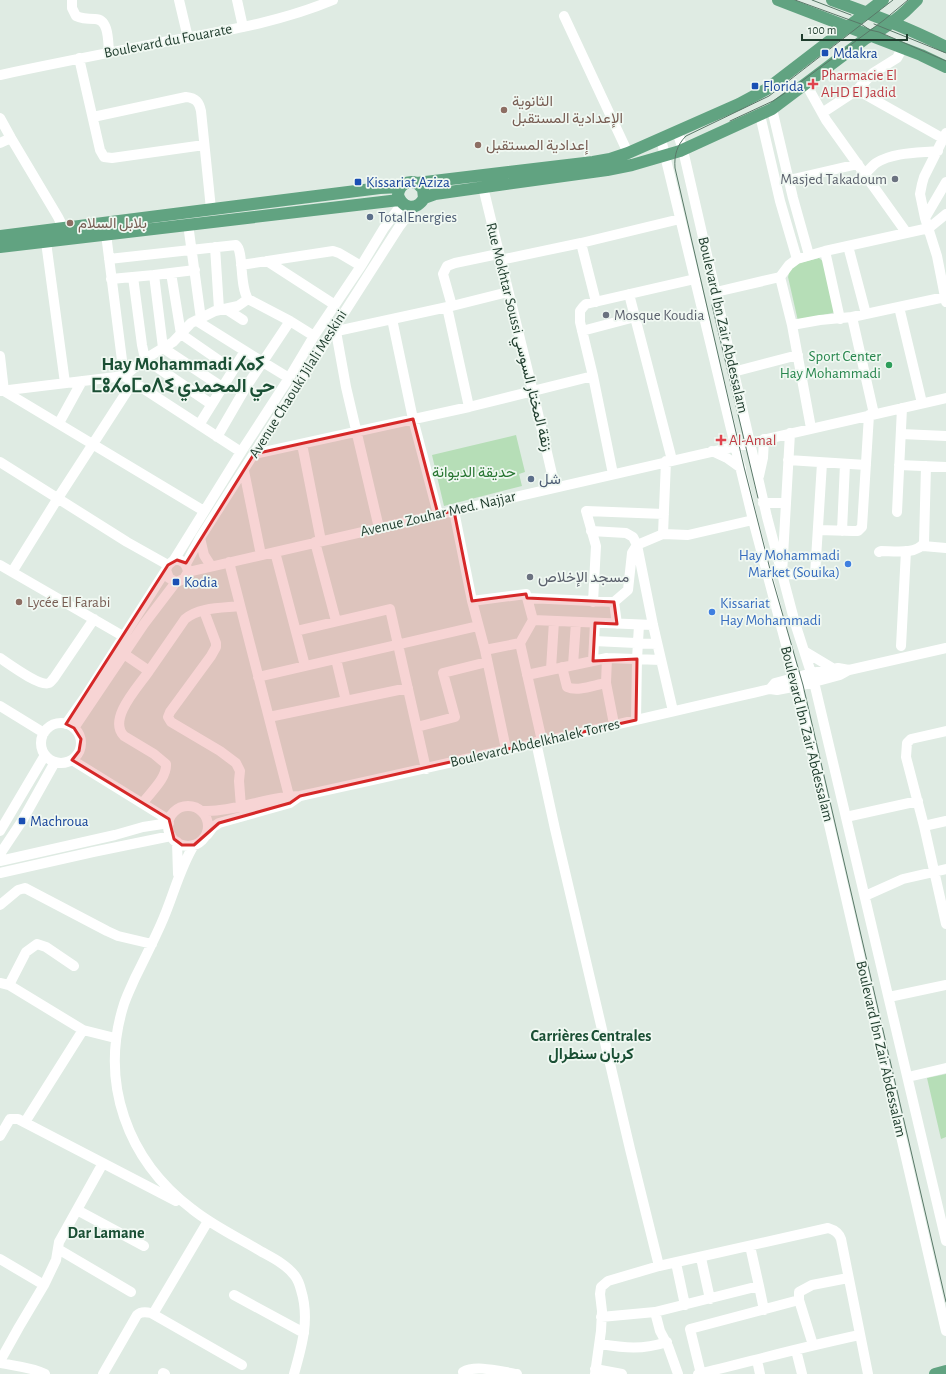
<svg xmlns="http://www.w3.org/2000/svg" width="946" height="1374" viewBox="0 0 946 1374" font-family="'Alegreya Sans',Vazirmatn,'Noto Sans Tifinagh',sans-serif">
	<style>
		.green { fill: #b6deb7 }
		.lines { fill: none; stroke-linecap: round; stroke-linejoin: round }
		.minor { stroke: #fff; stroke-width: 10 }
		.major { stroke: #61a381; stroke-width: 12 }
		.tram { stroke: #597868; stroke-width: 1 }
		.marked { fill: #d62828; fill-opacity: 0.2; stroke: #d62828; stroke-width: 3; stroke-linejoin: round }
		.transit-dot { fill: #1a4fb4; stroke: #f0f8f2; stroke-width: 1.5 }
		.health-dot { fill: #e0444e; stroke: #f0f8f2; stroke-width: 1.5 }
		.education-dot { fill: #8d6e63; stroke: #f0f8f2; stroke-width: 1.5 }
		.worship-dot { fill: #6b7280; stroke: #f0f8f2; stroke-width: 1.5 }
		.service-dot { fill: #5c6f8a; stroke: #f0f8f2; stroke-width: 1.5 }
		.leisure-dot { fill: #2e9e5b; stroke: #f0f8f2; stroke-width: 1.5 }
		.shop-dot { fill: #3f7fe0; stroke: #f0f8f2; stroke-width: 1.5 }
		.labels { text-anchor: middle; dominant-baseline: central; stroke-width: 3.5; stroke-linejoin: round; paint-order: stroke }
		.street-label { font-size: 15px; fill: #1f3c2d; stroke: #f0f8f2 }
		.transit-label { font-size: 15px; fill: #164399; stroke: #f0f8f2; text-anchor: start }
		.health-label { font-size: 15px; fill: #be3a42; stroke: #f0f8f2; text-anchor: start }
		.education-label { font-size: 15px; fill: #785e54; stroke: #f0f8f2; text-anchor: start }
		.worship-label { font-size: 15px; fill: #5b616d; stroke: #f0f8f2; text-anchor: start }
		.service-label { font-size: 15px; fill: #4e5e75; stroke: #f0f8f2; text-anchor: start }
		.leisure-label { font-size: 15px; fill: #27864d; stroke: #f0f8f2; text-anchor: end }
		.park-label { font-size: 15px; fill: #277531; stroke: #f0f8f2 }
		.shop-label { font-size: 15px; fill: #366cbe; stroke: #f0f8f2; text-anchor: end }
		.neighbourhood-label { font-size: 16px; font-weight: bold; fill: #1a4f34; stroke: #f0f8f2 }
		.district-label { font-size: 19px; font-weight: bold; fill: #1a4f34; stroke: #f0f8f2 }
	</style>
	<rect width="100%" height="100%" fill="#dfebe3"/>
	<path class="green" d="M819 258 825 263 836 312 798 321 788 277 791 265Z
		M516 435 525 472 519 474 522 486 444 506 432 455Z
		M946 1074V1137L941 1139 927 1078Z"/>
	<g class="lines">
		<path class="minor" d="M72 0V8L76 16C82 19 88 19 95 19 109 19 108 41 109 52
			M179 0 188 38
			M237 0 243 27
			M564 16 628 153
			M79 58 100 150 104 157 112 158 204 145
			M0 75C56 63 113 52 169 41 224 31 281 22 333 0
			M806 84 826 120 906 232
			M857 90 873 73 897 58 903 47
			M772 109 793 198 809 255
			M822 113 857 90 944 139
			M760 115 780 201 797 259
			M93 117 186 97C196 98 199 102 201 111L211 209
			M0 118 11 138 58 217 63 227
			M677 131 683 150 767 517 795 623 814 682 946 1241
			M946 133 924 177 922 184 920 194 925 218 937 256 946 302
			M661 139 753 520 797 686 946 1331
			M0 143 11 138
			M865 174C869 170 872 166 876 163 894 152 918 153 938 151
			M789 180 858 164
			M483 187 533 392 555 487
			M925 218 946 182
			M188 224 201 319
			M106 234 124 376 241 452
			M46 242 65 383
			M581 243 596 302
			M848 246 866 314
			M215 247 219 309
			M825 251 840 319
			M109 259 236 245C244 251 239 285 248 299L290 321 314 336
			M500 260 581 243 680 219
			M267 261 335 305
			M241 265 333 251 339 253 361 266
			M171 273 181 334 233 370
			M154 275 163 348 222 387
			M133 277 142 345 145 359 211 404
			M780 277 792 325 811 428
			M111 279 154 275 195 270
			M716 292 780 277 789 265 797 259 825 251 929 228 946 214
			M629 294 672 460
			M452 306 443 274 447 266 455 263 498 254
			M447 307 469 407
			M899 307 922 403
			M226 309 243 320
			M852 317 874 414
			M392 319 413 419 438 514
			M197 321 245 351 289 378
			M792 325 820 320 852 317 945 297
			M335 326 346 387 379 528
			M337 331 452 306 508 292
			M582 331 635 317
			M0 356 4 391 204 511
			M733 372 798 355
			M0 391 124 376 145 359 173 342 191 323 215 311 238 306 248 299
			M59 423 82 381
			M199 425 245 351
			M901 434 946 436
			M217 437 246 387 290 321
			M302 444 321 541
			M712 451 727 458 741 468
			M254 454 469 407 593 376
			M788 460 866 465
			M0 462 127 542 168 565
			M899 465 946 467
			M244 471 261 555
			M613 474 593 376 580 322V311L583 307 586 304 695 279
			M759 476 763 458 764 439
			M763 503H786L790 433
			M786 503 782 574 815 575 822 463
			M454 511 472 601 485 650 506 749
			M897 512 902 408
			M818 530 853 531H858L862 527 869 415
			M842 531 845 464
			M663 534 666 461
			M200 538 204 555 211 566
			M315 542 336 621
			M923 546 946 548
			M275 552 305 666
			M879 552 881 551C893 551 916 555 924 543L926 466
			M174 560 241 452 289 378 314 336 361 266 384 228 402 204
			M229 562 289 796
			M186 564 200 538 399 227 414 207
			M0 565 128 639
			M12 572 58 498 133 382
			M188 572 946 398
			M527 598 614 602 628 590 632 553 637 545 633 537 626 533 591 531
			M472 601 526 594 533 620
			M593 602 596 546 586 511 664 514
			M614 602 617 624
			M204 611 216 643V647L211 656 170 712 168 717 171 722 220 751 236 763 240 771 239 781 241 807
			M296 631 390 609 426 769
			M594 641 657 644
			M520 643 533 620 653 625
			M901 646 906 551
			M485 650 520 643 542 741
			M804 651 834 669
			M124 654 149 671 185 619C199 607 222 608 240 606
			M0 658C9 664 40 687 49 683 51 682 52 680 54 678L94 619
			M607 658 606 683 614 724
			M336 659 346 701
			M593 661 595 623
			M573 665 576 622
			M562 667 567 687C578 692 594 685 606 683
			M551 669 554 621
			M527 675 607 658 661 660
			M258 677 478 626
			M770 689 775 683 812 673 838 668 849 670
			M0 706 44 733
			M673 711 653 625 637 545 663 534 688 535 753 520
			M269 717 408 688
			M636 720 637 659 639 625
			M41 743a20 20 0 1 1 40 0a20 20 0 1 1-40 0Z
			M66 724 85 697 166 570 168 565 174 560C182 559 187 564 188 572L184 579 176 582 169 578 166 570
			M417 727 455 717 443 673 487 662
			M74 728 144 624 176 582
			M946 731 911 739 907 743 906 757 924 826 946 924
			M536 742 555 829 630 1149 659 1266 608 1281 601 1287 600 1294 602 1311 601 1331 595 1374
			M72 760 169 820
			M145 800C153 790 167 777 166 764L154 754 124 736C107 719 139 686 149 671
			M168 826a20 20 0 1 1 40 0a20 20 0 1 1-40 0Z
			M201 811C207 811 214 811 220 810 247 807 273 796 300 796 457 762 614 725 770 689L777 690 803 685 840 675 849 670 946 648
			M846 817 918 801
			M924 826 946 821
			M0 831 45 755
			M207 835 213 827 219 823 290 803 300 796
			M177 842 178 874
			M194 845C179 869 173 898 161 924 153 942 144 960 135 978 131 987 127 995 124 1004 99 1082 127 1160 192 1209 213 1226 239 1238 262 1252 273 1258 287 1265 295 1276 298 1280 300 1286 301 1290 310 1319 302 1346 294 1374
			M0 854 22 821 55 762
			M0 861 115 835 143 827 169 823
			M0 873 93 852 171 836
			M865 896 903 879 946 869
			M0 905 18 890 25 888 107 931 118 936 152 944
			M0 983 9 985 83 1030 115 1038
			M9 985 26 952 37 944 46 947 74 966
			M889 997 946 985
			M908 1077 946 1068
			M25 1122 83 1030
			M0 1136 10 1119H18L176 1201
			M77 1210 144 1246
			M58 1249 131 1292
			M701 1258 710 1299
			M0 1259 44 1285
			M676 1263 685 1305
			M659 1266 828 1228C835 1230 839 1233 841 1239L868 1374
			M759 1286 764 1310
			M234 1295 304 1333
			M655 1312 660 1331 668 1346 678 1374
			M153 1314 208 1221
			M601 1317 655 1312 759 1286 750 1246
			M600 1344C625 1348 642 1350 667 1342
			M813 1345 799 1300V1292L812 1285 848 1278
			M796 1350 802 1374
			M757 1360 760 1374
			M0 1361 19 1327 44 1285 56 1260 59 1242 103 1163
			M0 1363C15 1366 32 1367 45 1374
			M595 1369 622 1374
			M463 1372C476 1364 502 1372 517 1374
			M163 1373 165 1374
			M103 1374 137 1315C141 1311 147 1312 151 1313L242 1365
			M698 1374C752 1361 806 1346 860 1335
			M701 1374 690 1329 799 1300"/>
		<path class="major" d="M778 0 921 55 946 67
			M832 0C871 14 909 28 946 47
			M417 183 423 189 424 198C417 211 402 209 398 195 399 185 407 180 417 183L593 162 610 159 628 153 739 104 767 89 883 0
			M424 198 435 194 607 170 632 165 680 151 772 109 865 39C885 29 902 16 917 0
			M0 236 380 188 401 187
			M0 247 399 200
			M935 1374 946 1371"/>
		<path class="tram" d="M795 0 861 24 870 30 879 32 946 61
			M812 0 851 15
			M893 0 769 96 686 136C677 145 674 155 675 168L744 467 773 581 803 685 946 1302
			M874 24 946 53
			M730 121 773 101 794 87 884 20 908 0
			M712 305 758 498"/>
	</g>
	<path class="marked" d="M413 419 438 514 454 511 472 601 526 594 527 598 614 602 617 624 595 623 593 661 637 659 636 720 300 796 290 803 219 823 194 845H182L174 839 169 819 72 760 79 751 81 739 74 728 66 724 168 565 177 560 186 563 254 454Z"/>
	<g class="transit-dot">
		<rect x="821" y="49" width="8" height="8" rx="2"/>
		<rect x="751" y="82" width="8" height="8" rx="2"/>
		<rect x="354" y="178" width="8" height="8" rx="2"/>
		<rect x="172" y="578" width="8" height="8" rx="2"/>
		<rect x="18" y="817" width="8" height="8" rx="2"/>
	</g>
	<g class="health-dot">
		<path d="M811 78h4v4h4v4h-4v4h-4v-4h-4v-4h4z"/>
		<path d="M719 434h4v4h4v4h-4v4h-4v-4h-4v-4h4z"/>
	</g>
	<g class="education-dot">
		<circle cx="504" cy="110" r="4"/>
		<circle cx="478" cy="145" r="4"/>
		<circle cx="70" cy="223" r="4"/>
		<circle cx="19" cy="602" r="4"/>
	</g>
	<g class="worship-dot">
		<circle cx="895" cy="179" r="4"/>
		<circle cx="606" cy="315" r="4"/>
		<circle cx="530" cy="577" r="4"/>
	</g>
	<g class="service-dot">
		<circle cx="370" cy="217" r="4"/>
		<circle cx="531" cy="479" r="4"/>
	</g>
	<circle class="leisure-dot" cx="889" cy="365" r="4"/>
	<g class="shop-dot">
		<circle cx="848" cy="564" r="4"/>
		<circle cx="712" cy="612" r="4"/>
	</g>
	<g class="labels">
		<g class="street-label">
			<text transform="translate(168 41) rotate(-11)">Boulevard du Fouarate</text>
			<text transform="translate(723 325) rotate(77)">Boulevard Ibn Zair Abdessalam</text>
			<text transform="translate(519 337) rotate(76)">Rue Mokhtar Soussi زنقة المختار السوسي</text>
			<text transform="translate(298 384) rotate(-58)">Avenue Chaouki Jilali Meskini</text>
			<text transform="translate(438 514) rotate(-13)">Avenue Zouhar Med. Najjar</text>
			<text transform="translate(807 734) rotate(76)">Boulevard Ibn Zair Abdessalam</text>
			<text transform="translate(535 743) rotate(-13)">Boulevard Abdelkhalek Torres</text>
			<text transform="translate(881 1049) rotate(77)">Boulevard Ibn Zair Abdessalam</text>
		</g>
		<g class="transit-label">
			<text x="833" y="53">Mdakra</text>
			<text x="763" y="86">Florida</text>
			<text x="366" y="182">Kissariat Aziza</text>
			<text x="184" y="582">Kodia</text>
			<text x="30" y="821">Machroua</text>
		</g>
		<g class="health-label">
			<text x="821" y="75">Pharmacie El<tspan x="821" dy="17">AHD El Jadid</tspan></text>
			<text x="729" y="440">Al-Amal</text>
		</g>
		<g class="education-label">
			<text x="512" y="101">الثانوية<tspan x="512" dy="17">الإعدادية المستقبل</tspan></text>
			<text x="486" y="145">إعدادية المستقبل</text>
			<text x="78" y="223">بلابل السلام</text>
			<text x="27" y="602">Lycée El Farabi</text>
		</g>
		<g class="worship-label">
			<text x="887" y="179" text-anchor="end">Masjed Takadoum</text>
			<text x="614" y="315">Mosque Koudia</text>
			<text x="538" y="577">مسجد الإخلاص</text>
		</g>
		<g class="service-label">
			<text x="378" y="217">TotalEnergies</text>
			<text x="539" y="479">شل</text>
		</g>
		<g class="leisure-label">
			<text x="881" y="356">Sport Center<tspan x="881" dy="17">Hay Mohammadi</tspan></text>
		</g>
		<g class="park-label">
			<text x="474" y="472">حديقة الديوانة</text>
		</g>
		<g class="shop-label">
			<text x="840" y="555">Hay Mohammadi<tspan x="840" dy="17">Market (Souika)</tspan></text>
			<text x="720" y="603" text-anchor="start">Kissariat<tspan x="720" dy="17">Hay Mohammadi</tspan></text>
		</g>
		<g class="neighbourhood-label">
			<text x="591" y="1036">Carrières Centrales<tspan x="591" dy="18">كريان سنطرال</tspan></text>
			<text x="106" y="1233">Dar Lamane</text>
		</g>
		<g class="district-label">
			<text x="183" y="364">Hay Mohammadi ⵃⴰⵢ<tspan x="183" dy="22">ⵎⵓⵃⴰⵎⴰⴷⵉ حي المحمدي</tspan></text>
		</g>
	</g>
	<path d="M802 34v6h105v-6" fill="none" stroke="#1f3c2d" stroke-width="2"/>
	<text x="808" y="34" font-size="12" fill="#1f3c2d" stroke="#f0f8f2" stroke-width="3" paint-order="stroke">100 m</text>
</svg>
